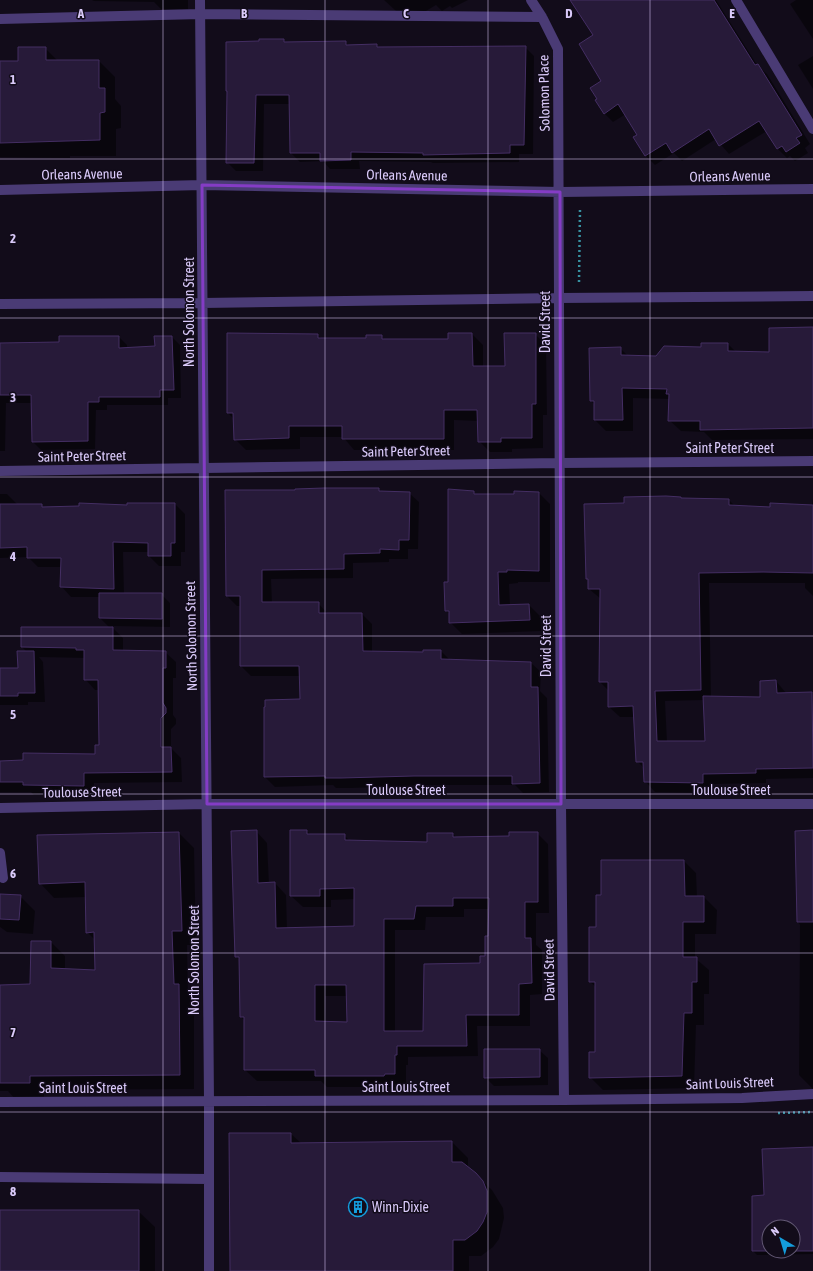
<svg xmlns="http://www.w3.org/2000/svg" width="813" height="1271" viewBox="0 0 813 1271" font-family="'Asap Condensed',sans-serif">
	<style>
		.shadow { fill: #0007; fill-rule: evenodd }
		.building { fill: #271a39; stroke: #442e63; fill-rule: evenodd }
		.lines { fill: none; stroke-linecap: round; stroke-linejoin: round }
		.path { stroke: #3791a1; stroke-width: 2.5; stroke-dasharray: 2 3; stroke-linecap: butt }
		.minor { stroke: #4a3b75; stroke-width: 10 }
		.marked { fill: none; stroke: #843cc5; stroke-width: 3; stroke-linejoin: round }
		.grid { fill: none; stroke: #dacafa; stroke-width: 1; stroke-opacity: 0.55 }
		.labels { text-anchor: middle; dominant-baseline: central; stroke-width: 3; stroke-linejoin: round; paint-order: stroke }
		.street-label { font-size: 14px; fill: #dacafa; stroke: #120c1a }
		.poi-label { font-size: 14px; fill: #dacafa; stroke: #120c1a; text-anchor: start }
		.grid-label { font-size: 13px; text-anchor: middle; font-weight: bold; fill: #dacafa; stroke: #120c1a; stroke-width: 3; stroke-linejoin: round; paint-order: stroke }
	</style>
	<rect width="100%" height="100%" fill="#120c1a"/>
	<path class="shadow" d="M92 0H188V9H161L154 2 94 1Z
		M384 0H468L452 8 450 6 442 11 436 5 426 11H396Z
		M571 0H716L757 65 767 74 810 144 805 148 808 153 795 161 790 156 787 158 778 149 767 131 729 154 716 139 682 161 674 153 655 165 646 156 635 137 638 135 626 114 613 122 604 113 598 99 603 81 595 36Z
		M796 0H813V39L790 4Z
		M284 40 286 43 345 42 349 45H377L380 48 525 47 534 56 533 154H519V162L433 163 431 162 359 161 360 169H330L323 161 300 162 291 153 290 104H264L263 171H236L227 162 228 92Z
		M45 48 58 61H99L115 77V99L121 106V128L116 129V156H70V158L0 157V62H19Z
		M813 56V89L798 65Z
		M813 329V439L712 440 704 432 681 431 669 420 670 399 633 398V431H606L595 420V405L591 401 590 348H620L628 356 656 357 728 344 736 352 770 353Z
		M449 334H472L483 345V367H506L535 334 546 345 547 415H543V448L512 449V452H490L479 441 478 421 454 420V450H354L343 437H300V449L246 450 235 439 234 419 228 413 318 335 322 339H367L381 336 385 340H449Z
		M119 337 127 345V348L156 347 172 337 180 345 181 398H168V405H107V410H96L95 449 41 450 33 442 32 403H6L5 451H0V344L60 343Z
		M379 489 382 492 409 493 419 502 418 549H408V559H389V562L353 563V578L271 579 272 603H318L328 614H362L372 624V652L424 653 441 651 451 661 531 663 541 672 540 691 547 698 549 792 523 793 515 785H425L352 788H336L333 785 275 787 265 777 301 700 300 676H251L241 666V606H237L227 596 226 491Z
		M473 492 476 495H515L539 493 550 504V582H518V583L509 584 510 605H529L540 616 541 631 462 634 450 622V614L446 611 449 583Z
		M0 494H7L17 504 41 505 43 508 175 504 185 514V552H181V566H159L149 556V552H123L124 594H161L170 603V627L111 626 123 638V651L165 652 176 662V678H173V715L176 719V724L171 729V748L181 758 182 782 94 783V795H34L31 792H0V762L96 755 100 746 99 690H95L85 679V658L39 657 43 662 45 702H28V705H0V669H19L27 652 22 647V628H110L100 618V597H71L61 586V567H38L28 557 0 558Z
		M681 498 682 499 729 500 735 506 771 508 812 506 813 499V596L805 588V583H709L711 697 761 698 776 681 786 693H813V778L766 779V783L713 784V793L655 792 645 781 644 768 637 761 635 717H620L609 707V691L600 682 601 599 589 589V580L587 578 625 504ZM705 700 706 742H667L665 701Z
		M256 831 267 843 269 884 275 883 286 895 287 929 355 927V899L331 900V907H303L291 896 307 831 311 835H344L350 841 428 843 453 834 457 838 510 837 537 833 548 844 549 913H536V945L542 950V994L530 995V1026H477L478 1056 408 1057V1065H406V1085L395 1084V1087H327L321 1081H257L245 1070V1021L241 1017 240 960 236 957ZM464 909H490L489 937 486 957 424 1032H395V930H425L426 917H464ZM325 996H348V1023L326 1022Z
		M813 831V1089L799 1075 800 925 798 922 796 832Z
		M179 833 194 848 196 945H187L188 994 194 999V1089L44 1090V1097L14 1098 8 1091H0V985H31L51 942 65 956V970L96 971 95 940 87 932 86 897 54 898 40 883Z
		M684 861 696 873 697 897H704L717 910 716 934H695V958L709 970V994H704V1025H696L694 1088 603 1090 590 1077 596 1053V987L590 982 602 896Z
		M0 895 20 896 35 911 33 934 7 932 0 927Z
		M539 1050 548 1058V1085L494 1086 485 1077Z
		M291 1134 301 1143 452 1142 468 1158V1168L492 1190 503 1208 504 1218 499 1239 493 1247 481 1256H469V1271H231Z
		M813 1148V1254L757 1255 753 1251 765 1196ZM769 1227H793V1251H769Z
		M0 1211H138L155 1227V1271H0Z"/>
	<path class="building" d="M570 0H714L755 65 758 64 802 135 796 138 800 143 786 152 782 146 777 149 759 121 719 146 709 129 672 153 666 143 645 156 633 137 637 135 618 104 604 114 595 100 597 99 590 88 601 81 579 44 593 35Z
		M259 39H284V42L346 41V45L377 44V47L526 46 524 145H510V153L423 155V153L351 152V160L320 161V153H290L289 95H256L254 163H226L227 91H226V42L259 41Z
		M18 47H46V60H99V88H105V112L100 113V140L0 143V61H18Z
		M813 327V428L700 430V421H668L669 394H666L667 389 622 388 623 420H594V401H590L589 348 621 347V355L656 356 664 346 701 347V343H728V351L769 352V328Z
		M227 333 318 334V338H366V335H382V339H448V333H472L473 366H505L504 333H536V404H532V438H501V442H478L477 410H444V439H342V426H289V438L234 440 233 413H227Z
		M59 336H119V348L155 346 154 336H172L174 390H160V397H99V402H88V441L32 442 31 395H0V343L59 342Z
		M324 488H379V491L410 492 409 540H399V550L380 549V553L344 554V569L262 570V602H319V613H362L363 651 423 652V650H441V659L531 662V687H538L540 783 512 784V776H414L341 778H325V776L264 777V707H265V700L300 699 299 666H240V596H226L225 490H295V489Z
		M448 489 474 491V494H514V491L539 492V571L507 570V572H498L499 605 529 604 530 620 449 623V611H445L444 582H448Z
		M666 496 681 497V498L729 499V505L770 507V503L813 505V573L763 572 699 573 701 690 655 691 657 741H705L703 696 760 697V681L776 680 777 693 812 692 813 768 756 769V773L703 774V783L644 782 643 762H636L633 706 608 707V682H599L600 589H588V579H586L584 504 624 503V497Z
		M79 503 127 505V503H175V543H171V556H148V543L113 542 114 589 60 587 61 558H27V547L0 548V504H42V507L79 506Z
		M99 593H162V619L99 618Z
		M21 627H113V650L166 651V668H163V703L166 708V713L161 718V747H171L172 772 84 773V786L23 785V782H0V761L23 760V753L95 754V745H99L98 680H84V650H76V648L21 647Z
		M17 651H34L35 693H18V696H0V668H18Z
		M257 830 258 883 275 882 276 928 354 926V888L320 889V896H290V830H307V834H345V840L427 842V833H453V837L509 836V832H538V902H525V938H531L532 983 519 984V1015H466L467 1046H397V1055H395V1074H385L384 1076H315V1070H244V1017H240L239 957H235L231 831ZM453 898H489L488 936H485V956H480V963L424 964 423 1031H384V919H414L416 906H453ZM315 985H346L347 1022 315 1021Z
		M813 830V922H797L795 831Z
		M179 832 182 931H172L174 984H179L180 1075 30 1076V1083H0V985L30 984 31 941H51V968L95 970 94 932 86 933 85 882 39 884 37 835Z
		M601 860H684L685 896H704V922H683V957H697V982H692V1013H684L682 1076 589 1078V1052H595V982H589V927H596V895H601Z
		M0 894 21 895 19 920 0 919Z
		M484 1049H540V1077L484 1078Z
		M229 1133H291V1143L452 1141V1162H462L476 1173 483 1181 487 1191V1212L483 1222 477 1231 465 1240H453V1271H230Z
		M813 1147V1251H793V1227H769V1251H752V1196L764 1195 762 1149Z
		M0 1210H139V1271H0Z"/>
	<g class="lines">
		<path class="path" d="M579 282 580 209
			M778 1113 813 1112"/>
		<path class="minor" d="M200 0 209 1102V1271
			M531 0 542 17 558 49 561 804 564 1100
			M736 0 813 129
			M0 19 201 14 542 17
			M0 190 202 185 560 192 813 189
			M0 304 202 303 559 298 813 296
			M0 471 559 463 813 461
			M0 808 207 804H813
			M0 853 3 878
			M0 1102 564 1100 742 1098 813 1094
			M0 1177 209 1179"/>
	</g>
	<path class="marked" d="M202 185 560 192 561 804H207Z"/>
	<path class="grid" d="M163 0V1271M325 0V1271M488 0V1271M650 0V1271M0 159H813M0 318H813M0 477H813M0 636H813M0 794H813M0 953H813M0 1112H813"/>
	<defs>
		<symbol id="building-ring" viewBox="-11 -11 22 22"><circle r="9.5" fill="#120c1a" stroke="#149ddc" stroke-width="1.5"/><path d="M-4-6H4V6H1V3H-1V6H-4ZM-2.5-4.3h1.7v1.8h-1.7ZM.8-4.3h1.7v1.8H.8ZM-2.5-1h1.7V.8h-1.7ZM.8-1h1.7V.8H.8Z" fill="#149ddc"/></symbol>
	</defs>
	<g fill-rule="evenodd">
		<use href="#building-ring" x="347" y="1196" width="22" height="22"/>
	</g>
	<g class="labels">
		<g class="street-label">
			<text transform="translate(544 93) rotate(-91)">Solomon Place</text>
			<text transform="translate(82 174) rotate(-1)">Orleans Avenue</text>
			<text transform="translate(407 175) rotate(1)">Orleans Avenue</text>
			<text transform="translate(730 176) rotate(-1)">Orleans Avenue</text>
			<text transform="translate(189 312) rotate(-90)">North Solomon Street</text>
			<text transform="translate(545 322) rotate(-90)">David Street</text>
			<text x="730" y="448">Saint Peter Street</text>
			<text transform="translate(406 451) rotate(-1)">Saint Peter Street</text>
			<text transform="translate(82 456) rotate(-1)">Saint Peter Street</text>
			<text transform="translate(191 636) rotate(-91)">North Solomon Street</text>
			<text transform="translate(546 646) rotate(-90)">David Street</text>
			<text x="406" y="790">Toulouse Street</text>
			<text x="731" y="790">Toulouse Street</text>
			<text transform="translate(82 792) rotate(-1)">Toulouse Street</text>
			<text transform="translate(194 960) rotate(-90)">North Solomon Street</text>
			<text transform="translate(549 970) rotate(-91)">David Street</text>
			<text transform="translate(730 1083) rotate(-2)">Saint Louis Street</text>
			<text x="406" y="1087">Saint Louis Street</text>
			<text x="83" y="1088">Saint Louis Street</text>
		</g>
		<g class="poi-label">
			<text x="372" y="1207">Winn-Dixie</text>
		</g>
	</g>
	<g class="grid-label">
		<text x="81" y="18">A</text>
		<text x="244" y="18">B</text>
		<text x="406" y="18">C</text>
		<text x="569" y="18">D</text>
		<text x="732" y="18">E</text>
		<text x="13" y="84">1</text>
		<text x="13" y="243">2</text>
		<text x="13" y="402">3</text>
		<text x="13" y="561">4</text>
		<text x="13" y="719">5</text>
		<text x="13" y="878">6</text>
		<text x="13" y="1037">7</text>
		<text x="13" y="1196">8</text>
	</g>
	<g transform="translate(781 1239) rotate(322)"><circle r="19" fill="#120c1a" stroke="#625874"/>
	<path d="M0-3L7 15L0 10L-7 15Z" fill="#149ddc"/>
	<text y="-6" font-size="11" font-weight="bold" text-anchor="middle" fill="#dacafa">N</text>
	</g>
</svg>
